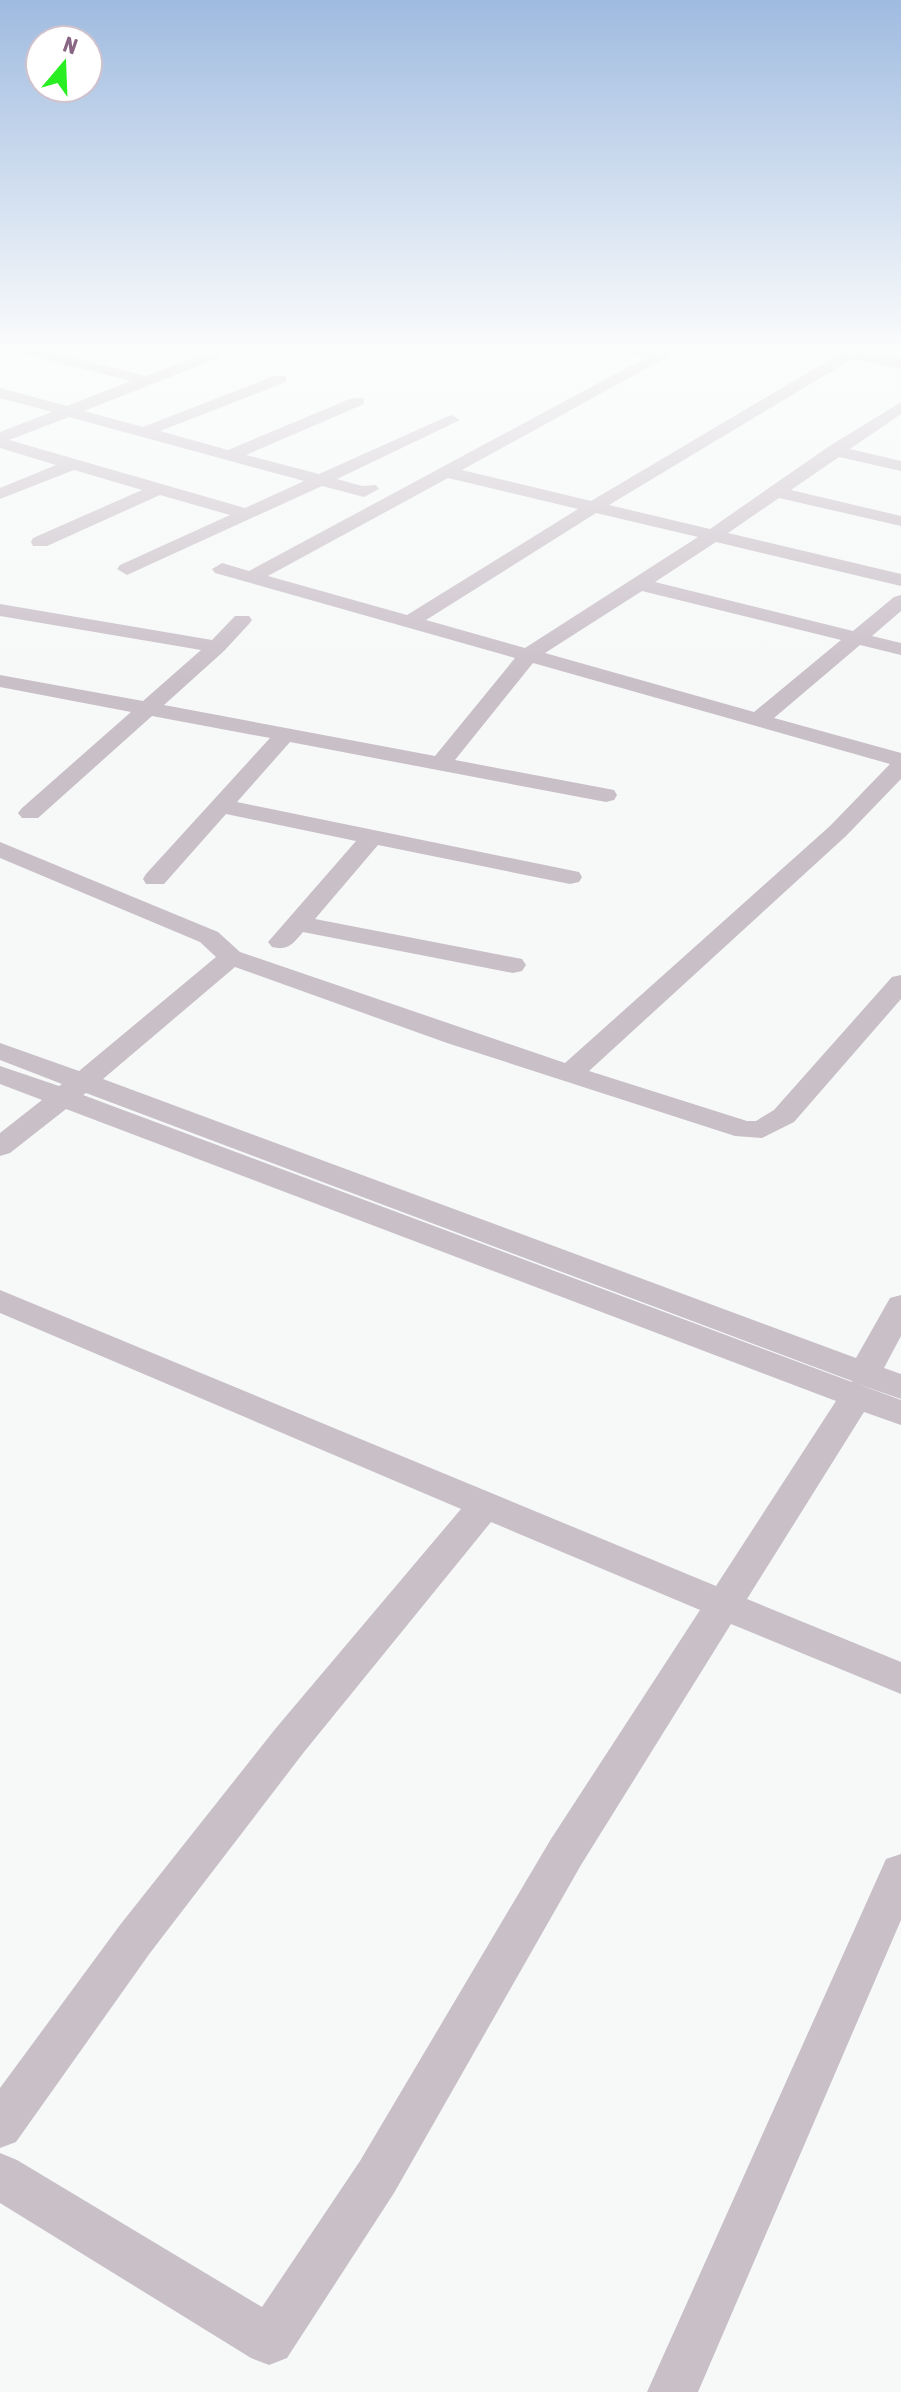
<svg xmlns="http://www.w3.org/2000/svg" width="901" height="2392" viewBox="0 0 901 2392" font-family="'Asap Condensed',sans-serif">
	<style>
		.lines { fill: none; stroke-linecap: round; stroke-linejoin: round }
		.street { fill: #c9bfc7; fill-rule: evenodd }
	</style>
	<rect width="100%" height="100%" fill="#f6f9f8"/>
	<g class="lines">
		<path class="street" d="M7 347H31L146 376 208 352H218V358L84 411 143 427 274 376H286V382L160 431 228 450 352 398H364V404L246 455 319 474 446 417 452 415 460 420 337 479 362 486 376 485 379 489 364 497 322 486 127 575 117 569 120 565 230 515 160 495 47 546H33L31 542 33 538 142 490 74 470 0 499V488L56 465 0 448V432L52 412 0 398V388L67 406 131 381 9 350ZM69 417 304 481 245 508 9 440Z
			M604 347H635L658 351 666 347H685L462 470 591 501 836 356 810 350 808 347H837L901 359V369L852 359 609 505 710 529 828 447 901 402V414L850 449 901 461V471L839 457 791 490 901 516V526L779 498 728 533 901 574V586L716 542 655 582 853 631 894 597 901 595V611L872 636 901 643V655L860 645 774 718 901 753V779L846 836 589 1071 747 1121H756L774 1110 892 977 901 975V999L794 1122 762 1138 735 1136 447 1043 235 967 103 1079 856 1358 890 1298 901 1295V1336L884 1368 901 1374V1399L855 1383 901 1400V1425L864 1412 747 1599 901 1662V1694L731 1624 581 1865 394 2193 287 2358 269 2365 251 2358 0 2203V2153L17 2160 262 2307 360 2161 551 1839 700 1610 491 1522 304 1752 150 1953 16 2142 0 2148V2088L120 1925 276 1728 461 1509 0 1313V1290L716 1586 836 1401 66 1109 10 1153 0 1156V1133L42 1100 0 1084V1066L59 1086 62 1084 0 1060V1043L79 1071 216 957 200 942 0 858V842L218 932 240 952 565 1063 830 826 890 764 533 663 455 760 614 790 617 795 614 800 606 802 290 742 237 802 579 872 582 877 579 882 570 884 378 845 315 919 522 959 526 965 522 971 513 973 303 932C293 944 288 951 272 947L268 942 356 841 226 814 164 884H146L143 879 146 874 270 738 152 716 38 818H22L18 813 22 808 131 712 0 687V675L143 701 201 650 0 616V604L212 640 235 616H249L252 620 249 624 224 651 164 705 435 756 515 658 215 573 212 569 222 563 249 571 645 358 606 350ZM448 478 578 509 407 615 268 576ZM596 513 698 537 525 648 426 620ZM642 591 841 640 754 712 545 653ZM86 1093 852 1381V1382L83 1095Z
			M901 1854V1920L698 2392H647L886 1859Z"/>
	</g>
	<linearGradient id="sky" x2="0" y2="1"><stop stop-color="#9fbbe0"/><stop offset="0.51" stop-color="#fbfcfc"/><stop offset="1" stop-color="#fbfcfc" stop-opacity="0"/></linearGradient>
	<rect width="901" height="682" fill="url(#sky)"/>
	<g transform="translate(64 64) rotate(19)"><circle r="38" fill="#ffffff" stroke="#d0c2cd" stroke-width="2"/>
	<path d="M0-6L14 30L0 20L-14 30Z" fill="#29ee21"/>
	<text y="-12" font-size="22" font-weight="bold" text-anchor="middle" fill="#896683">N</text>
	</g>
</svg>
